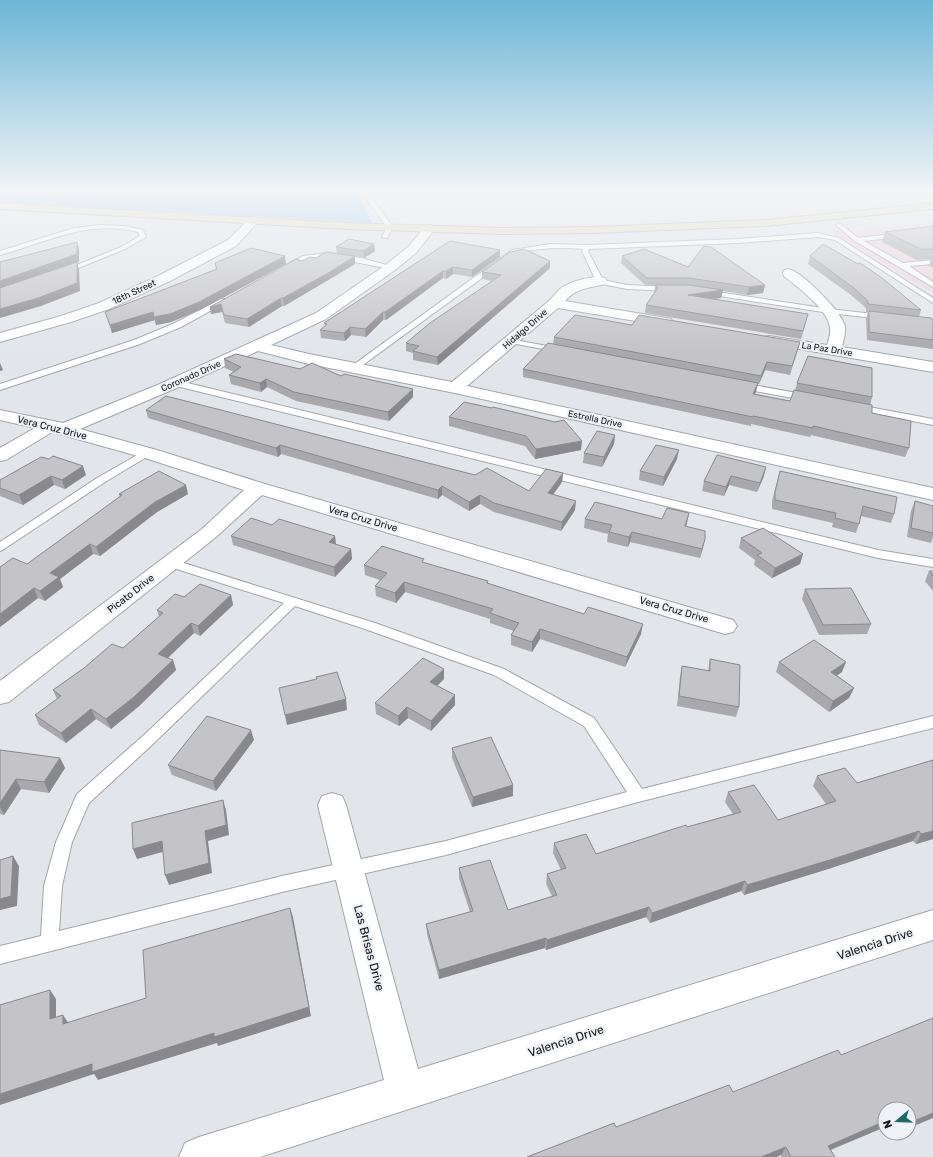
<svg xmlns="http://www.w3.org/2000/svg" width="933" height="1157" viewBox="0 0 933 1157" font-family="Rubik,sans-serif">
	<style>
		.commercial { fill: #eed4da }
		.green { fill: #95c5f6 }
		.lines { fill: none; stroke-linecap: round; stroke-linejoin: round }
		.lane-casing { stroke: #a1a5a8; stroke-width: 2 }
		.street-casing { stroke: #a1a5a8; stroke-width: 2 }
		.secondary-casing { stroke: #a1a5a8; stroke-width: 2 }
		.lane { fill: #fff; fill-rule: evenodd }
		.street { fill: #fff; fill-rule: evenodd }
		.secondary { fill: #e9dbb8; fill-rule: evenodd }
		.wall { fill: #a9a8ac }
		.shaded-wall { fill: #89888c }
		.building { fill: #c4c3c8; stroke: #89888c }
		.labels { text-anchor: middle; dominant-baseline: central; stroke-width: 4; stroke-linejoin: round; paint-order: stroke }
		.far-street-label { font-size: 9px; fill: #121314; stroke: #eff3f7 }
		.street-label { font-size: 10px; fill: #121314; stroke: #eff3f7 }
		.near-street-label { font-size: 12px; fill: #121314; stroke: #eff3f7 }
	</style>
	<rect width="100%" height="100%" fill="#e2e6ea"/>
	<path class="commercial" d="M933 223V293L831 232Z"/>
	<path class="green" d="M0 191H357L372 223 0 202Z"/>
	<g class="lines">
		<defs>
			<path id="lane" d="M360 191H366L393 227 387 238 382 237 387 227Z
				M839 223 858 238 933 229V233L864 241 903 263 933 260V264L909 266 933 282V287L855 241 837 226 836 225Z
				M100 225 125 226 143 230 146 237 125 249 64 274 62 273V271L121 247 140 236 138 232C87 219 48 242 0 255V251L74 228Z
				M818 233 839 238 933 298V303L835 240 818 237 738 243 589 249 588 251 603 280 627 285 672 287 673 289 669 291 627 289 597 283 582 251 583 249C560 247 538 248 516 253L356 370H350L349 368 512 250 550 244 587 245 738 239Z
				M328 253 361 258 394 267 391 269 328 257 309 259 286 269 283 267 303 256Z
				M704 290 829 309 883 315 887 317 883 319 829 313 707 294H704Z
				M221 299H224L228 301 181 327 140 344 0 390V384L134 340 175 323Z
				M508 339 559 348 563 350 559 352 511 343H508Z
				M175 380 878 550 933 559V567L878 558 172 385 171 383Z
				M742 383 808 395 813 398 808 401 739 388 738 386 739 384Z
				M858 405 933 419V425L855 410 853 408 855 406Z
				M146 450 151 453 150 455 105 482 4 549 0 551V542L97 478Z
				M171 559 375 623 504 669 594 718 642 789 933 716V728L638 802 446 855 282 892 0 964V946L41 936 44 886 56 842 77 794 144 735 284 603 167 566 165 563 167 560ZM295 606 365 629 494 675 584 726 627 792 446 841 282 876 59 931 62 886 72 842 89 803 154 743Z"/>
			<path id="street" d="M254 217 258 218 260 220 236 246 170 281 109 309 71 322 0 342V333L61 316 99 303 160 275 228 240 250 218Z
				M430 225 434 226 436 228 434 230 416 253 395 270 326 319 271 345 309 354 452 382 550 300C554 296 557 291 561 288 572 281 592 275 605 278L607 281 605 284C589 288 576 288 565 301L666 318 671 319 673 322 671 325 666 326 558 308 467 386 933 488V500L455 393 309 364 258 351 172 390 80 429 157 450 265 484 733 620 737 626 733 632 725 634 262 495 216 537 9 702 0 704V681L202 529 244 490 145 458 52 432 6 460 0 461V448L35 428 0 420V410L63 423 160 384 316 313 387 264 408 247 426 226Z
				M789 269C803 273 841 311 845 326 846 333 843 341 842 347L933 362V372L764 343 762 340 764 337 769 336 827 345C829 339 831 333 830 327 827 308 798 288 784 276L783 273 784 270Z
				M332 793 342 796 346 805 418 1069 933 910V940L260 1157H179L185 1143 199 1137 384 1080 318 805 322 796Z"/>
			<path id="secondary" d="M0 203 347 223 501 228 592 227 766 220 933 203V209L766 226 592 233 501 234 347 229 0 209Z"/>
		</defs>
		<use href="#lane" class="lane-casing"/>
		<use href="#street" class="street-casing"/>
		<use href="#secondary" class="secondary-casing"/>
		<use href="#lane" class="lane"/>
		<use href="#street" class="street"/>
		<use href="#secondary" class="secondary"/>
	</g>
	<path class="wall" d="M933 226V268L929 266 931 259 917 260 882 242 885 232Z
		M450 241 500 257 472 277 453 274 446 279 443 278 386 320H383L366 337 351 335 345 341 321 338 320 330 325 326 324 323Z
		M336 247 375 251 364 258 355 257V264L330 279 284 306H282L249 327 225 323 222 312 211 314 210 307 302 261 337 254Z
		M622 256 688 267 765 285 763 293 747 295 723 291 721 298 713 299 806 322 801 339 645 313 646 305 654 293V292L655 286H646L621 263Z
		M810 256 921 310 919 317 933 320V349L867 340 866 319 868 312H866V308L851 295 808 264Z
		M550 261V268L438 365 413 360V353L406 351V343L492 281 482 279V272Z
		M215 263 286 264 200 310 171 322 156 325 155 320 112 333 105 312 216 270Z
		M632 325 800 342 790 375 765 370 759 384H758L755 394 790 401 795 391 797 383 872 397 870 405 872 413 909 448 905 457 811 435 810 437 751 424V426L523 377V369L553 344 554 337Z
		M224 359 300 369 341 376 413 397 389 421 296 401 267 387 261 392 231 384 229 375 234 372 225 368Z
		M146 410 529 491 563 473 562 482 553 495 575 510 561 531 494 512 480 504 469 511 442 495 438 499 281 454 278 457 148 418Z
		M449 417 581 450 535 459 525 446 449 426Z
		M615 435 614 444 602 467 583 463 584 453Z
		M717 455 764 476 757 492 729 485 724 496 702 491 704 481Z
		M41 457 86 475 65 489 54 485 23 505 0 496V480Z
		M677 459 663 486 639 480 640 471Z
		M780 471 894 514 891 523 861 516 859 524 856 533 832 527 833 523 772 509V501Z
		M119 494H188L157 512 100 556 93 554 60 579 63 587 45 601 38 598 0 627 27 564 120 497Z
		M915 501 933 506V537L931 543 907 537 911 511Z
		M585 519H662L687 523 686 526 703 548 700 558 630 542 628 547 607 542 608 534 584 528Z
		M272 525 335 536 336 544 351 549 352 559 335 577 233 545 231 536Z
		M741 538 803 554 800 564 772 578 754 565 755 560 739 548Z
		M424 563 488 581V583L641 634 625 667 540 639 532 652 511 645V635L514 631 490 623V619L405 592 396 603 376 596 375 586 380 580 365 575 364 565Z
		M929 571H933V591L925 581Z
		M805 589 871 624 867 634 819 635 802 599Z
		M231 595 233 605 200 636 194 633 168 658 173 660 176 670 138 707 111 729 96 719 66 743 39 725 35 715 57 699 53 690 123 648 159 617 157 610 184 597Z
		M710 659 739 707 736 717 677 706 680 677 682 666 708 671Z
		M779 662 842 672 837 675 854 688 849 698 829 712 776 672Z
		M444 679 437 685 455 705 431 731 408 718 399 726 376 714 375 703Z
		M254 740 216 791 172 775 168 765Z
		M452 748 513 785V796L472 807 452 758Z
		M0 750 60 758 65 768 49 793 21 789 4 815 0 814Z
		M933 760V839L916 844 913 841 828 869 744 895 741 891 650 923 646 917 546 950 545 948 439 979 427 934 426 924 470 912 459 878V868L508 910 552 896 546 884 547 874 561 870 553 853 554 843 596 854 687 827 733 814 725 802 728 792 778 820 826 804 813 786 817 776 857 783Z
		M841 1055 909 1109H885V1127L831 1150 835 1157H781V1155L776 1157H527L616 1127 733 1092Z"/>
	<path class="shaded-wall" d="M77 242 79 249V262L0 290V281Z
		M374 244 375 251 364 258 363 251Z
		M500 250V257L472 277V270Z
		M285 256 286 264 200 310 171 322 156 325 154 317Z
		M355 256V264L330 279 284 306 283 298Z
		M550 261V268L438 365 437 357Z
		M77 262 79 270 80 291 41 306 0 318V309Z
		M453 267V274L446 279V271Z
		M443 271V278L386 320 385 312Z
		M765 285 763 293 747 295 749 287Z
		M723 290 721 298 687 303 688 295Z
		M281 298 282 306 249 327 247 319Z
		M221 304 222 312 211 314 210 307Z
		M153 312 155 320 112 333 110 325Z
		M383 312V320L366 337 365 329Z
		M350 327 351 335 345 341 344 333Z
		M767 362 765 370 759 384 761 376Z
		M0 363 3 370 0 371Z
		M266 379 267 387 261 392 260 383Z
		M758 383 756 392 751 402 753 394Z
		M413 389V397L389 421 388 412Z
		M615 435 614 444 602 467 604 457Z
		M582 441 581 450 535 459 536 449Z
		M280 445 281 454 278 457 276 448Z
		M679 450 677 459 663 486 664 477Z
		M83 466 86 475 65 489 62 480Z
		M766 467 764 476 757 492 760 483Z
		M563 473 562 482 547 503 548 493Z
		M51 476 54 485 23 505 19 495Z
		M731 476 729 485 724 496 726 487Z
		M186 485 188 494 157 512 100 556 96 547 155 502Z
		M442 486V495L438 499V490Z
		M480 495V504L469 511V502Z
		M576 501 575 510 561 531 562 522Z
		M689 513 687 523 683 535 685 526Z
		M632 532 630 542 628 547 629 537Z
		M335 536 336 546 329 542Z
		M705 539 703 548 700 558 702 549Z
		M90 544 93 554 60 579 63 587 45 601 40 591 50 573Z
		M351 549 352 559 335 577 334 567Z
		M803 554 800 564 772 578 775 568Z
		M404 582 405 592 396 603 395 593Z
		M34 588 38 598 0 627V614Z
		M231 595 233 605 200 636 198 626Z
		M191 623 194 633 161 664 158 654Z
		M643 624 641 634 625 667 627 657Z
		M540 629V639L532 652V642Z
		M173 660 176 670 138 707 111 729 106 719Z
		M846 662 842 672 827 682 831 672Z
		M444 669V679L431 692 430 682Z
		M854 688 849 698 829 712 833 701Z
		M455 695V705L431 731V721Z
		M346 699 347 710 287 725 285 715Z
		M407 707 408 718 399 726 398 716Z
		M91 709 96 719 66 743 61 733Z
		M251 730 254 740 216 791 213 781Z
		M60 758 65 768 49 793 44 782Z
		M16 779 21 789 4 815 0 807V803Z
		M513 785V796L472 807 473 797Z
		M223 800 226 810 229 835 208 841 212 873 169 885 165 875 205 831Z
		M919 831 913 841 828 869 744 895 747 885Z
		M933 831V839L916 844 921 834Z
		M162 841 166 851 137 859 133 849Z
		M13 856 19 866 17 906 0 910V899Z
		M745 881 741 891 650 923 652 913Z
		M649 907 646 917 546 950 547 940Z
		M290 908 293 917 311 1016 218 1046 217 1043 98 1080 94 1074 0 1105V1094Z
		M546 938 545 948 439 979V970Z
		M50 990 56 999V1028L50 1019Z
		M63 1015 69 1024H63Z
		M933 1113V1118L909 1128V1123Z
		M885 1121V1127L822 1153 828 1146Z
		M786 1147 781 1155 776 1157H761Z"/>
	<path class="building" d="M933 226V249H921L885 232Z
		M349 239 374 244 363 251 336 247Z
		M450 241 500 250 472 270 453 267 446 271H443L385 312H383L365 329 350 327 344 333 320 330 327 324 324 323Z
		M77 242V254L0 281V262Z
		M823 244 858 264 860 263 882 278 921 310 868 304V301L854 288 810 256Z
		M704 246 711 247 765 285 749 287 689 278H647L622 256 644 249 688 267Z
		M251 248 285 256 199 302 170 314 154 317 153 312 110 325 105 312 217 269 215 263Z
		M524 249 550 261 437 357 413 351 419 346 406 343 430 323 501 275 482 272 510 252Z
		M326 252 355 256 330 272 283 298H281L247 319 224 315 221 304 210 307 296 259 302 261 310 257 316 258Z
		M77 262V283L38 298 0 309V288Z
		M655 285H689L723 290 688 295 808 314 803 331 646 305 658 288Z
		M869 311 931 318 933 320V340L869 332Z
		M575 315 632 325 639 315 800 342 792 366 767 362 761 376 554 337Z
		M548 343 758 383 753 394 790 401 794 390 872 405V413L911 421 909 448 813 426V428L753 416V417L523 369Z
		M236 354 300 369 312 363 341 376 344 374 413 389 388 412 294 392 266 379 260 383 229 375 241 367 224 359Z
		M808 356 872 368V397L797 383Z
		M166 396 475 475 487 468 529 491 546 469 563 473 548 493 576 501 562 522 494 503 480 495 469 502 442 486 438 490 280 445 276 448 146 410Z
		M464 402 492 408 493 407 555 422 564 420 582 441 536 449 526 436 449 417Z
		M597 431 615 435 604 457 584 453Z
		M656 445 679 450 664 477 640 471Z
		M717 455 766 467 760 483 731 476 726 487 704 481Z
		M53 456 83 466 62 480 51 476 19 495 0 488V480L41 457 49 459Z
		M159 471 186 485 155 502 96 547 90 544 50 573 59 577 40 591 34 588 0 614V567L13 558 27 564 122 495 119 494Z
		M780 471 897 497 894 514 863 506 859 524 835 518 836 513 775 500V492Z
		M915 501 933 506V533L911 528Z
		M595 502 662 519 667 508 689 513 685 526 705 531V539L702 549 632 532 629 537 609 532 612 525 585 519Z
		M251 518 272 525 279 519 335 536 329 542 351 549 334 567 231 536Z
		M763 528 803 554 775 568 757 555 762 553 741 538Z
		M382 546 424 559 422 562 488 581 487 583 584 614 588 607 643 624 627 657 540 629 532 642 511 635 519 623 490 613 493 609 404 582 395 593 375 586 387 573 364 565Z
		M929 571H933V576Z
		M200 584 231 595 198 626 191 623 158 654 173 660 134 697 106 719 91 709 61 733 35 715 61 696 53 690 84 668 112 644 123 648 163 613 157 610 175 594 184 597Z
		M851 588 871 624 823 625 805 589Z
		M814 640 846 662 831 672 854 688 833 701 779 662Z
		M423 658 444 669 430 682 455 695 431 721 407 707 398 716 375 703Z
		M710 659 740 665 739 707 679 696 682 666 710 671Z
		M337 672 346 699 285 715 279 688 317 679 316 677Z
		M207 716 251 730 213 781 168 765Z
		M491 737 513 785 473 797 452 748Z
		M0 750 60 758 44 782 16 779 0 803Z
		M933 760V831L921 834 919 831 833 859 747 885 745 881 652 913 649 907 547 940 546 938 439 970 426 924 473 911 459 868 490 860 508 910 557 895 547 874 566 868 554 843 586 834 596 854 686 825 687 827 741 812 728 792 754 785 778 820 836 801 817 776 845 768 857 783Z
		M223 800 226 825 205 831 209 863 165 875 162 841 133 849 132 823Z
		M13 856 11 896 0 899V860Z
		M290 908 309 1007 214 1037V1033L92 1072V1064L0 1094V1005L50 990V1019L63 1015V1024L146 998 143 950Z
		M933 1018V1113L909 1123V1109H885V1121L828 1146 835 1157H791L786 1147 761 1157H527L614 1123 616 1127 729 1085 733 1092 838 1050 841 1055Z"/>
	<linearGradient id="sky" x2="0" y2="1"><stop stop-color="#6cb6d6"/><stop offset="0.54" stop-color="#f2f4f6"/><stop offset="1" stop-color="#f2f4f6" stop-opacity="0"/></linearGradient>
	<rect width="933" height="353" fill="url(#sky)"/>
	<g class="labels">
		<g class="far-street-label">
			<text transform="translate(134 292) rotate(-25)">18th Street</text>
			<text transform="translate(525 329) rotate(-41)">Hidalgo Drive</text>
			<text transform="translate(827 349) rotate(9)">La Paz Drive</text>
			<text transform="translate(191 376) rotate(-24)">Coronado Drive</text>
			<text transform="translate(595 419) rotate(12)">Estrella Drive</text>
		</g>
		<g class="street-label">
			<text transform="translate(52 428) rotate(14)">Vera Cruz Drive</text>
			<text transform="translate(363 519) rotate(16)">Vera Cruz Drive</text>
			<text transform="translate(131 594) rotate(-38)">Picato Drive</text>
			<text transform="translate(674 610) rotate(16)">Vera Cruz Drive</text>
		</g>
		<g class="near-street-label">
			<text transform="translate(875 944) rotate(-18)">Valencia Drive</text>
			<text transform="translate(369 948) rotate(75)">Las Brisas Drive</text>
			<text transform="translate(566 1041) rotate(-18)">Valencia Drive</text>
		</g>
	</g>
	<g transform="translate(897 1121) rotate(251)"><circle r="19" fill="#eff3f7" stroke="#97999c"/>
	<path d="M0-3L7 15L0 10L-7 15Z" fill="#1c6968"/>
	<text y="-6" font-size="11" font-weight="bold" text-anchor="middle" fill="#121314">N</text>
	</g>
</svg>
